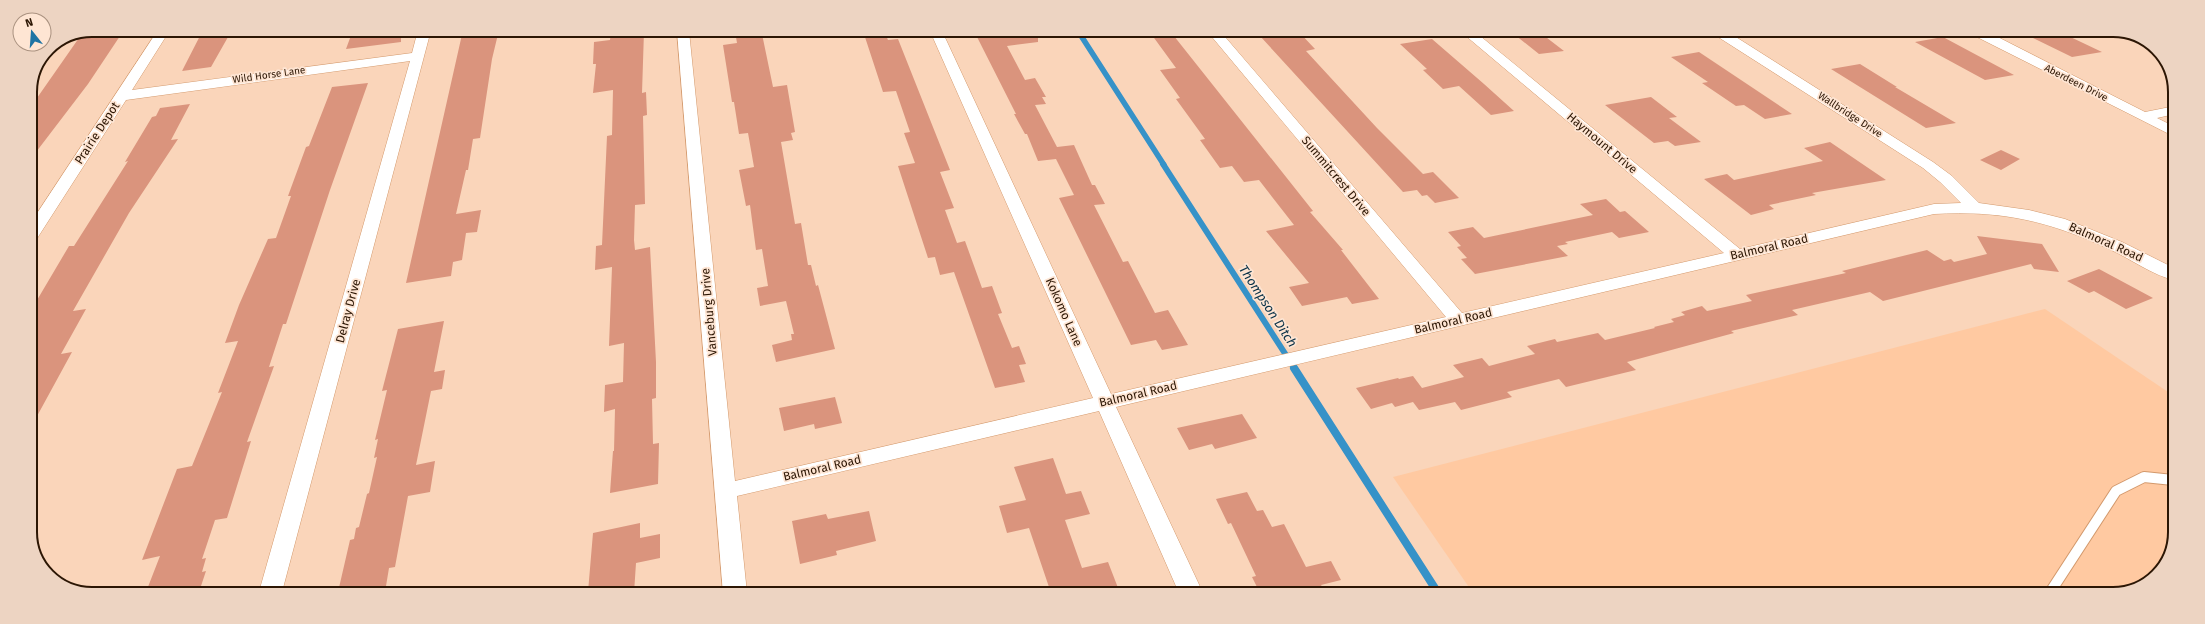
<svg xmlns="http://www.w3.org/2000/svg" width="2205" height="624" viewBox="0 0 2205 624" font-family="'Fira Sans',sans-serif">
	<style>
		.built { fill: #ffc9a1 }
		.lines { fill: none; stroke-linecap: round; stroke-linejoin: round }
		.stream-far2 { stroke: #3692c8; stroke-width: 5.5 }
		.stream-far1 { stroke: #3692c8; stroke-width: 6 }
		.stream { stroke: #3692c8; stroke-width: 8 }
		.building { fill: #da947d }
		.lane-casing { stroke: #d3996c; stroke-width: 12 }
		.street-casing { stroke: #d3996c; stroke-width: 1 }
		.lane { stroke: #fff; stroke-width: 10 }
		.street { fill: #fff; fill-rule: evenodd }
		.labels { text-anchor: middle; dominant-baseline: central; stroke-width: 3.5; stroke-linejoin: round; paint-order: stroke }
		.far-street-label { font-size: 10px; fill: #2c1604; stroke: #fee5d3 }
		.street-label { font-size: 12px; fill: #2c1604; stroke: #fee5d3 }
		.water-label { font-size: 13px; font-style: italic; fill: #0a3248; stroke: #fee5d3 }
		.rim { fill: none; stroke: #2c1604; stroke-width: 2 }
	</style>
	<rect width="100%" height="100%" fill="#fad5ba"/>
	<path class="built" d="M2045 309 2174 396 2173 548 2151 581 2113 594 1473 593 1393 477Z"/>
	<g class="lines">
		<path class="stream-far2" d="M1078 31 1164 165"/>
		<path class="stream-far1" d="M1163 164 1295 369"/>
		<path class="stream" d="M1294 368 1438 593"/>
	</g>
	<path class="building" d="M92 30H124L88 84 30 160V108L81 35Z
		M203 30H232L211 67 182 71Z
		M353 30H401V42L346 49Z
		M463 30H499L492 59 480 138 473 139 468 170H466L456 214 481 210 477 232 466 233 462 260 453 262 451 276 406 283Z
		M611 31H644L642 93 646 92 647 115 643 116 645 204 635 205 634 240 635 250 650 247 656 362V398L652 399 653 444 659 443 658 484 610 493 613 451H614L615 409 604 412 605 385 623 382 624 343 609 346 612 267 595 270 596 246 602 245 607 136 612 135 613 90 593 93 596 64H593L594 42 610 40Z
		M863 31H884L888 40 898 39 950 170 940 172 954 208 945 210 957 243 965 241 982 288 992 286 1002 313 998 314 1012 348 1019 346 1026 364 1019 365 1025 382 995 388 954 272 940 275 935 257 928 258 898 166 915 163 904 133 910 132 896 91 883 92Z
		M974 31H1038V42L1007 46 1025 80 1035 78 1046 97H1042L1046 104 1035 105 1057 147 1074 145 1092 185H1095L1105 204 1094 205 1123 262 1128 261 1155 313 1168 310 1188 345 1162 350 1156 340 1131 345 1059 198 1074 195 1056 159 1038 161 1027 134H1025L1014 114H1016Z
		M1149 31H1170L1313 211 1310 212 1343 250H1341L1379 299 1352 304 1347 297 1302 306 1289 287 1309 283 1266 231 1294 225 1259 180 1244 182 1232 166 1220 168 1200 140 1205 139 1176 99 1180 98 1160 70 1176 68Z
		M1298 31 1315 49 1306 51 1377 128 1423 174 1433 172 1459 198 1435 203 1427 195 1422 196 1417 190 1403 192 1260 36Z
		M1510 31H1538L1564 51 1539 54Z
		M2062 33 2102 52 2072 57 2033 38Z
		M762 34 773 87 787 85 795 132 791 133 793 140 781 142 795 224 801 223 808 265H811L816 286 818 285 835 349 776 362 772 345 792 340 791 334H794L786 301 760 306 757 288 768 286 762 249 756 250 750 205 746 206 739 170 754 167 748 133 739 134 734 102H732L723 45 737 43 736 37Z
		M1943 37 2014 75 1985 80 1915 42Z
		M1432 39 1484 84 1514 111 1491 115 1459 86 1443 89 1423 70 1427 69 1400 44Z
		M1699 52 1792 114 1765 119 1744 105 1736 106 1702 83 1708 82 1671 57Z
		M1860 64 1897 87H1895L1956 123 1926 128 1831 69Z
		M368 83 330 190 286 324H283L269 367 274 366 247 442 251 441 227 518 215 520 202 559 206 558 202 572 206 571 199 592H146L160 556 142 560 177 469 192 466 222 392 218 393 238 341 225 343 239 305 268 239 276 238 291 196H288L306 147 309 146 332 87Z
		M1651 97 1677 117 1669 118 1701 142 1675 146 1668 141 1654 143 1605 105Z
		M190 104 171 140 178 139 129 213 73 311 86 309 61 354 72 352 30 429V312L69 246H74L128 161 125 162 152 117 156 116 160 108Z
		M1830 142 1886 180 1812 193 1816 195 1769 205 1774 209 1751 215 1704 179 1727 174 1734 180 1823 161 1804 148Z
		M2001 150 2020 159 2001 170 1980 160Z
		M1606 199 1620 212 1625 211 1649 232 1619 238 1612 232 1565 242 1568 244 1557 246 1568 256 1475 274 1461 259 1467 258 1457 247 1461 246 1448 232 1473 227 1484 238 1593 215 1580 204Z
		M1977 236 2042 244 2059 272 2034 269 2031 264 1883 301 1870 292 1792 310 1798 315 1731 331 1734 333 1627 362 1636 370 1566 387 1559 379 1507 392 1512 397 1461 410 1455 402 1419 410 1413 402 1395 407 1392 403 1371 409 1356 388 1398 378 1399 379 1413 376 1422 388 1464 377 1453 365 1482 358 1489 366 1535 354 1527 346 1555 339 1557 342 1598 333 1605 340 1655 328 1654 327 1674 322 1671 319 1685 315 1681 312 1702 306 1707 311 1752 301 1746 295 1846 273 1842 271 1927 250 1944 261 1951 259 1954 262 1987 254Z
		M2099 269 2153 298 2126 309 2094 291 2089 293 2067 281Z
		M444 321 434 372 445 370 442 389 431 391 416 465 435 461 430 492 408 496 395 567 389 568 385 592H338L350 540 354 539 356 528 359 527 367 494 369 493 377 457 374 458 378 439 375 440 387 390 382 391 398 329Z
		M835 397 842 423 815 429 814 424 784 431 779 408Z
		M1242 414 1257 438 1215 449 1212 444 1189 450 1177 428Z
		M1053 458 1066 494 1081 491 1090 514 1065 520 1082 568 1108 562 1120 593H1051L1029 528 1007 533 999 506 1026 500 1014 467Z
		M1247 492 1257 511 1263 510 1272 527 1284 524 1306 567 1331 561 1341 580 1321 585 1326 593H1260L1252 577 1256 576 1231 523 1228 524 1216 499Z
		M869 511 876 541 836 551 837 555 800 564 792 521 826 514 828 519Z
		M640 523V538L660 534V558L636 563 634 593 588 592 593 533Z"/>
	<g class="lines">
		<defs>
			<path id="lane" d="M2049 594 2116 491 2144 477 2173 480"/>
			<path id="street" d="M158 30H170L132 90 412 53 418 30H431L282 592H259L410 61 126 100 38 237 36 241 30 242V224Z
				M677 31H689L735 481 1093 398 930 31H942L1111 394 1446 317 1207 31H1220L1462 313 1724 253 1460 31H1474L1740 249 1934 204 1961 203 1940 182 1923 168 1715 35 1714 32H1728L1933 162 1952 176 1979 203 2029 210 2065 219 2122 242 2174 268V280C2152 275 2131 259 2111 250 2050 221 2001 210 1934 214L1116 407 1203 593H1179L1099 411 737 496 747 593H723Z
				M1972 32H1988L2145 112 2175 106V114L2157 118 2175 127V137L1973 35Z"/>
		</defs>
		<use href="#lane" class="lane-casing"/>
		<use href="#street" class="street-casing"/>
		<use href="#lane" class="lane"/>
		<use href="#street" class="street"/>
	</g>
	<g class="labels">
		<g class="far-street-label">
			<text transform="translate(269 75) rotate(-8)">Wild Horse Lane</text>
			<text transform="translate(2076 83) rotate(27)">Aberdeen Drive</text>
			<text transform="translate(1850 115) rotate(33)">Wallbridge Drive</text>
		</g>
		<g class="street-label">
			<text transform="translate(97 133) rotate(-57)">Prairie Depot</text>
			<text transform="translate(1602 143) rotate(40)">Haymount Drive</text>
			<text transform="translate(1336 176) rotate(50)">Summitcrest Drive</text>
			<text transform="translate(2106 242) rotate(24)">Balmoral Road</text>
			<text transform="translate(1769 247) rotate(-13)">Balmoral Road</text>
			<text transform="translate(348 311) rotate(-75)">Delray Drive</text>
			<text transform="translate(709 312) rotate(-95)">Vanceburg Drive</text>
			<text transform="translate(1064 312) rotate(66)">Kokomo Lane</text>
			<text transform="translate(1453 321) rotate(-13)">Balmoral Road</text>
			<text transform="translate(1138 394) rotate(-13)">Balmoral Road</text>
			<text transform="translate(822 468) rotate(-13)">Balmoral Road</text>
		</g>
		<g class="water-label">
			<text transform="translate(1268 306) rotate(57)">Thompson Ditch</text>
		</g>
	</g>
	<path d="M0 0H2205V624H0ZM92 37H2113A55 55 0 0 1 2168 92V532A55 55 0 0 1 2113 587H92A55 55 0 0 1 37 532V92A55 55 0 0 1 92 37Z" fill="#edd4c2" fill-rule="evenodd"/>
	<path class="rim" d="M92 37H2113A55 55 0 0 1 2168 92V532A55 55 0 0 1 2113 587H92A55 55 0 0 1 37 532V92A55 55 0 0 1 92 37Z"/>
	<g transform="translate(32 32) rotate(343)"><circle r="19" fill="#fee5d3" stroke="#aa9280"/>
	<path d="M0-3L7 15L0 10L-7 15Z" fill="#1e74a4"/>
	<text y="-6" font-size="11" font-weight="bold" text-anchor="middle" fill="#2c1604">N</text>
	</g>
</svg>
